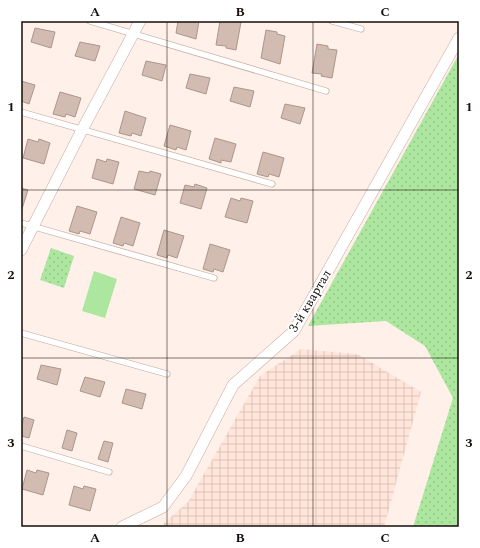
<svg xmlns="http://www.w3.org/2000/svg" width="480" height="548" viewBox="0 0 480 548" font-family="Spectral,serif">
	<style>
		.industrial { fill: url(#industrial-grid) }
		.grass { fill: url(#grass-dots) }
		.pitch { fill: #ace69f }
		.building { fill: #d2bbb0; stroke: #ac968c }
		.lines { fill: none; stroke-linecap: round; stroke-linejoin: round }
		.lane-casing { stroke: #c4ada3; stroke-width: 7 }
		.street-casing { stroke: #c4ada3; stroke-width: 12 }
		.lane { stroke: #fff; stroke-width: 5.5 }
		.street { stroke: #fff; stroke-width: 11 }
		.grid { fill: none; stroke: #160e0a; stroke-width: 1; stroke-opacity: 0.55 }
		.labels { text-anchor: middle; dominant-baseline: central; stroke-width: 4; stroke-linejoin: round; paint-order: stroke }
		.street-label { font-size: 13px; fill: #160e0a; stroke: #fff }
		.neatline { fill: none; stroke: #160e0a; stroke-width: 1.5 }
		.grid-label { font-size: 13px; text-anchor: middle; font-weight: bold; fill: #160e0a }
	</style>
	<defs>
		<pattern id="industrial-grid" width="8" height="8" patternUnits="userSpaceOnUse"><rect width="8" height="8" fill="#ffe5da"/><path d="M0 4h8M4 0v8" fill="none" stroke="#dac3ba"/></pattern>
		<pattern id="grass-dots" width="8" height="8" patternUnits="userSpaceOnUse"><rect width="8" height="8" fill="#ace69f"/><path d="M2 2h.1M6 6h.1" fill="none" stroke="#93c488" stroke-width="1.8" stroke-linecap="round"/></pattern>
	</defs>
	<rect width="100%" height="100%" fill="#fff0e9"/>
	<path class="industrial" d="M301 349 357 354 421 392 384 527H163L164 523 188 502 260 376Z"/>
	<path class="grass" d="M459 54V527H413L453 398 425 346 386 321 308 326Z
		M51 248 74 256 64 288 40 280Z"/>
	<path class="pitch" d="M94 271 117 279 105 318 82 311Z"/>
	<path class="building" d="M178 21H199L196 39 176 33Z
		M220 21 241 22 236 50 226 48V46L216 45Z
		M35 28 55 32 51 48 31 42Z
		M266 30 277 32V34L285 36 280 64 261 58Z
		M80 42 100 46 95 61 75 56Z
		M317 44 328 46V49L337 50 332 78 321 76 322 74 312 73Z
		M146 61 166 65 162 81 142 75Z
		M190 74 210 78 206 94 186 88Z
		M21 81 35 85 29 104 21 101Z
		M234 87 254 91 250 107 230 101Z
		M60 92 81 98 75 117 66 114 65 117 53 114Z
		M285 104 305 108 300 124 281 118Z
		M125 111 146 118 141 136 132 133 131 136 119 133Z
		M170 125 191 131 186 150 177 147 176 150 164 146Z
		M215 138 236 144 231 162 221 160V163L209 159Z
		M28 139 38 142 39 139 50 143 44 164 23 158Z
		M263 152 284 158 279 177 269 174 268 177 257 174Z
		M97 159 106 162 107 159 119 162 113 184 92 178Z
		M139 171 149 173 150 171 161 174 155 195 134 189Z
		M195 184 207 188 201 209 180 203 185 185 194 187Z
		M21 188 28 190 21 212Z
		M231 198 240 201 241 198 253 201 247 223 225 217Z
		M77 206 97 212 90 234 80 231 79 234 69 231Z
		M121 217 140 223 133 246 124 243 123 246 113 243Z
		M164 230 184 236 177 258 168 255 167 258 157 255Z
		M210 244 230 250 223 272 214 269 213 272 203 269Z
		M41 365 61 369 57 385 37 379Z
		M85 377 105 382 100 397 80 391Z
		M126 389 146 394 142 409 122 403Z
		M24 417 34 420 29 438 21 436V429Z
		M67 430 77 433 72 451 62 448Z
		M104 441 113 443 108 462 98 459Z
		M27 470 36 473 37 470 49 473 43 495 22 489Z
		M74 486 83 489 84 486 96 489 90 511 69 505Z"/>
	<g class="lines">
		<defs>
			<path id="lane" d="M90 21 326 91
				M332 21 361 29
				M21 112 272 184
				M21 223 214 278
				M21 333 167 374
				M21 446 109 472"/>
			<path id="street" d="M21 250 82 130 140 21
				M122 527 163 507 186 476 233 385 294 331 459 38"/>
		</defs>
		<use href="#lane" class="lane-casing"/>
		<use href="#street" class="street-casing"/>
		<use href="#lane" class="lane"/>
		<use href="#street" class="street"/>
	</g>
	<path class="grid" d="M167 21V527M313 21V527M21 190H459M21 358H459"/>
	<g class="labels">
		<g class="street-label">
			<text transform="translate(310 301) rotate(-59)">3-й квартал</text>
		</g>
	</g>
	<rect width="480" height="548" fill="none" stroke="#ffffff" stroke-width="44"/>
	<rect x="22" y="22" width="436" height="504" class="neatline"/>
	<g class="grid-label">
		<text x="95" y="16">A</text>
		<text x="240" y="16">B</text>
		<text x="385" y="16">C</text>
		<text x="11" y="111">1</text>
		<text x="469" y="111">1</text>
		<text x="11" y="279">2</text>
		<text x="469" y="279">2</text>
		<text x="11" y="447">3</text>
		<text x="469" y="447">3</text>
		<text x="95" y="542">A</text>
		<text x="240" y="542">B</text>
		<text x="385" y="542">C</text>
	</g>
</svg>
